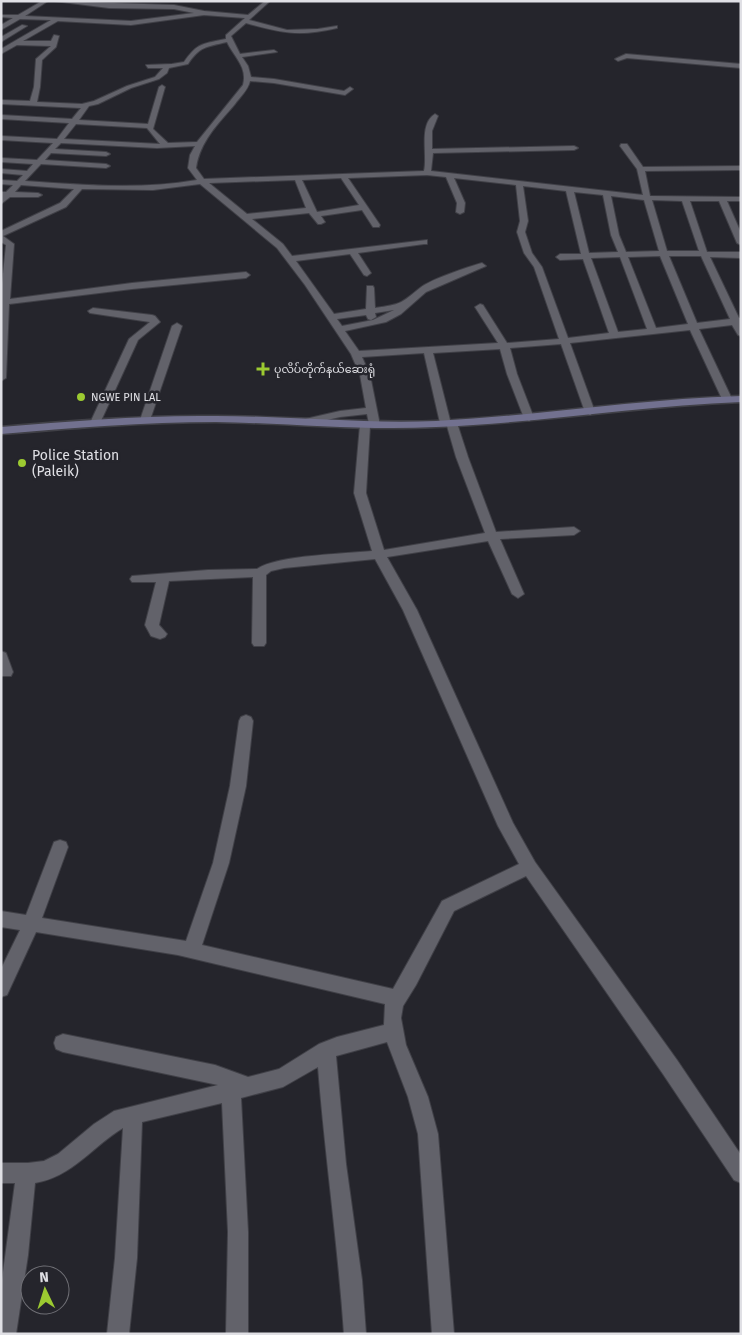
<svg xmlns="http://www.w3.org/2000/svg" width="742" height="1335" viewBox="0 0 742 1335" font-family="'Fira Sans','Noto Sans Myanmar',sans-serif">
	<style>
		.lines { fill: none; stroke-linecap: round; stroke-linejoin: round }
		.street-casing { stroke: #404047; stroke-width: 2 }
		.secondary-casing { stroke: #404047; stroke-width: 3 }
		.street { fill: #62626a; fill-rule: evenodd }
		.secondary { fill: #72718f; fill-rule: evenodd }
		.poi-dot { fill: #9cca31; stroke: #25252c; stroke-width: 2 }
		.labels { text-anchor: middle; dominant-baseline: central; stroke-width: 5; stroke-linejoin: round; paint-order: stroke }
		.far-poi-label { font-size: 11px; fill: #e0e0e5; stroke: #25252c; text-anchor: start }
		.poi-label { font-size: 14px; fill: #e0e0e5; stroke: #25252c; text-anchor: start }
	</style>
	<rect width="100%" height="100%" fill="#25252c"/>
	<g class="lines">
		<defs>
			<path id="street" d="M42 1H48L25 16 131 21 194 13 174 9 109 8 54 1 174 5 204 11 248 15 265 1H270L249 20 287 30 318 29 337 26V28C299 37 282 33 246 23L231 36 240 54 274 50 277 52 242 57 248 66 251 77 274 79 344 91 350 87 353 89 345 95 274 83 250 81C248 90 240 97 235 104 218 124 200 141 196 168L204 179 424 171C428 155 418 124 435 114L438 116 432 131V149L574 146 578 148 574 150 433 153 431 171 643 195 637 169 620 146 621 144H627L643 167 741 166V170L645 171 650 196 741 197V201H727L741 233V245L737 243 719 201H690L707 252H741V258L710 257 739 318H741V336L738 335 732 325 699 329 732 399 731 401H723L722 399 690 330 570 343 595 412 590 415 585 412 561 344 510 348 517 374 534 418 529 421 524 418 507 374 500 349 433 353 450 420 456 421 457 423 468 457 496 532 574 527 580 531 574 535 500 539 524 594 518 598 512 594 488 541 387 557 417 610 513 823 535 862 677 1060 741 1155V1183L734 1180 663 1074 526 876 454 911 416 985 403 1006 401 1018 406 1045 428 1097 438 1134 454 1334H432L418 1134 408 1097 387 1042 336 1056 346 1164 362 1280 366 1334H344C338 1245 325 1156 318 1067L283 1087 241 1098 248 1232V1334H226L228 1232 222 1103 142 1122 137 1258 129 1334H107L115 1258 123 1128C93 1146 72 1177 35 1183L28 1255 16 1334H1V1287L15 1183H1V1163H28L44 1161 58 1154 94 1124 114 1111 218 1085 63 1052 56 1049 54 1043 56 1037 63 1034 215 1065 248 1077 279 1069 319 1044 337 1037 384 1025 385 1004 178 955 36 932 7 995 1 997V969L20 930 1 927V911L26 915 54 842 60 840 66 842 68 847 42 918 186 941 213 863 230 786 239 721 241 717 246 715 251 717 253 721 246 786 229 863 202 945 393 989 442 901 519 864 498 826 403 610 375 559 284 568 271 571 266 575V643L264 646H254L252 643 253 577 169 581 159 625 167 634 165 637 160 639 151 636 145 625 156 582H132L130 579 132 576 208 570 257 569C277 555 345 554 372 551L354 493 360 425 365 422 369 424 367 414 340 417 305 425 300 422 301 420 340 411 366 408 360 375 351 354 305 285 277 248 200 184 153 190 82 189 66 207 3 236 14 244 10 299 132 283 246 272 250 275 246 278 132 289 9 304 6 378 1 381V293L6 245 1 242V231L60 203 74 189 21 185 15 192 38 193 42 195 38 197H10L1 204V192H6L13 185 1 184V180L17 181 23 175 1 173V169L27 171 33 164 1 162V158L37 160 53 143 1 140V136L57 139 69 123 1 119V115L72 119 81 108 1 104V100L30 101 34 87 36 59 51 46 17 45 1 54V49L51 20 20 19 1 30V25L13 18 1 17V15H18ZM204 15 245 18 226 35V39C203 44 198 42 184 62L172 64 146 65 148 68H163L155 77 127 86 94 101 82 104 37 102 40 87 42 60 56 47 59 36 54 35 51 41H23L58 21 131 25ZM227 42C234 57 248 67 243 85L197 142 168 143 153 129 165 87 162 85 159 87 148 124 79 120 89 106 98 104 131 88 159 79 167 73 169 68 188 64C200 46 206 47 227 42ZM76 124 147 128 160 144 64 139ZM61 143 157 148 195 146 190 155 188 168 197 180C140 190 83 185 25 181L41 164 106 168 110 166 106 164 45 160 51 153 106 156 110 154 106 152 55 149ZM427 175 446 177 457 203 456 212 460 214 464 212 465 203 454 178 516 185 520 221 517 232 524 253 534 267 559 339 507 343 483 305 480 304 475 307 498 343 359 351 345 331 386 322 401 314 426 292 486 266 482 263C468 267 431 279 420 288 400 304 402 304 375 308L374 288 373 286H367L366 309 334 314 296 261 350 254 364 275 367 276 371 273 358 253 424 244H427V240L292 256 283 244 252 219 309 213 318 224H321L325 222 321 216 362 210 373 227H379L380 225 348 178ZM341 178 359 205 317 212 302 180ZM295 180 306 208 247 214 209 183ZM523 186 566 191 581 254H560L556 257 560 260 583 259 609 333 568 338 542 267 532 253 525 232 528 221ZM574 192 603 195 611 235 618 252 589 253ZM611 196 644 200 659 251 626 252 619 235ZM652 200 682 201 699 251H667ZM660 256 688 324 656 328 628 257ZM669 256H701L730 319 697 323ZM620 257 647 329 618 332 591 258ZM394 310 373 320 342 326 337 319 366 315 368 319 371 320 376 317 375 313ZM424 353 440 423 441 425 447 426 456 457 485 533 384 550 366 493 370 426 375 428 380 425 370 375 362 357Z
				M22 25 27 26 1 42V37Z
				M626 54 741 64V68L627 58 618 61 615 59Z
				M93 308 152 315 155 316 160 322 138 340 100 423 95 426 90 423 129 339 150 322 90 313 88 311Z
				M177 323 182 326 150 420 149 422H141L140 420 172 326Z
				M1 651 6 653 13 672 11 676H1Z"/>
			<path id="secondary" d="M741 396V402C639 406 538 423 436 427 362 431 289 423 216 422 144 422 73 428 1 434V427C73 421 144 415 216 416 289 416 362 424 436 421 538 416 639 399 741 396Z"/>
		</defs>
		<use href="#street" class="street-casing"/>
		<use href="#secondary" class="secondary-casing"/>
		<use href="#street" class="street"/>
		<use href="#secondary" class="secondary"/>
	</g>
	<g class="poi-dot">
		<path d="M260.5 361.5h5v5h5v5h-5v5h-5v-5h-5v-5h5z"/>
		<circle cx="81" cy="397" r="5"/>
		<circle cx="22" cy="463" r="5"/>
	</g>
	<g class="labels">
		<g class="far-poi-label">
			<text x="274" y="369">ပုလိပ်တိုက်နယ်ဆေးရုံ</text>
			<text x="91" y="397">NGWE PIN LAL</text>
		</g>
		<g class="poi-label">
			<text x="32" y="455">Police Station<tspan x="32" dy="16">(Paleik)</tspan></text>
		</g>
	</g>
	<rect width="742" height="1335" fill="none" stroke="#e0e0e5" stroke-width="5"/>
	<g transform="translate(45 1290) rotate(356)"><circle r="24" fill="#25252c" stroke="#707076"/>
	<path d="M0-4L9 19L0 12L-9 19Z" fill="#9cca31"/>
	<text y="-8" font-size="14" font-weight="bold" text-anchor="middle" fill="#e0e0e5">N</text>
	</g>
</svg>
